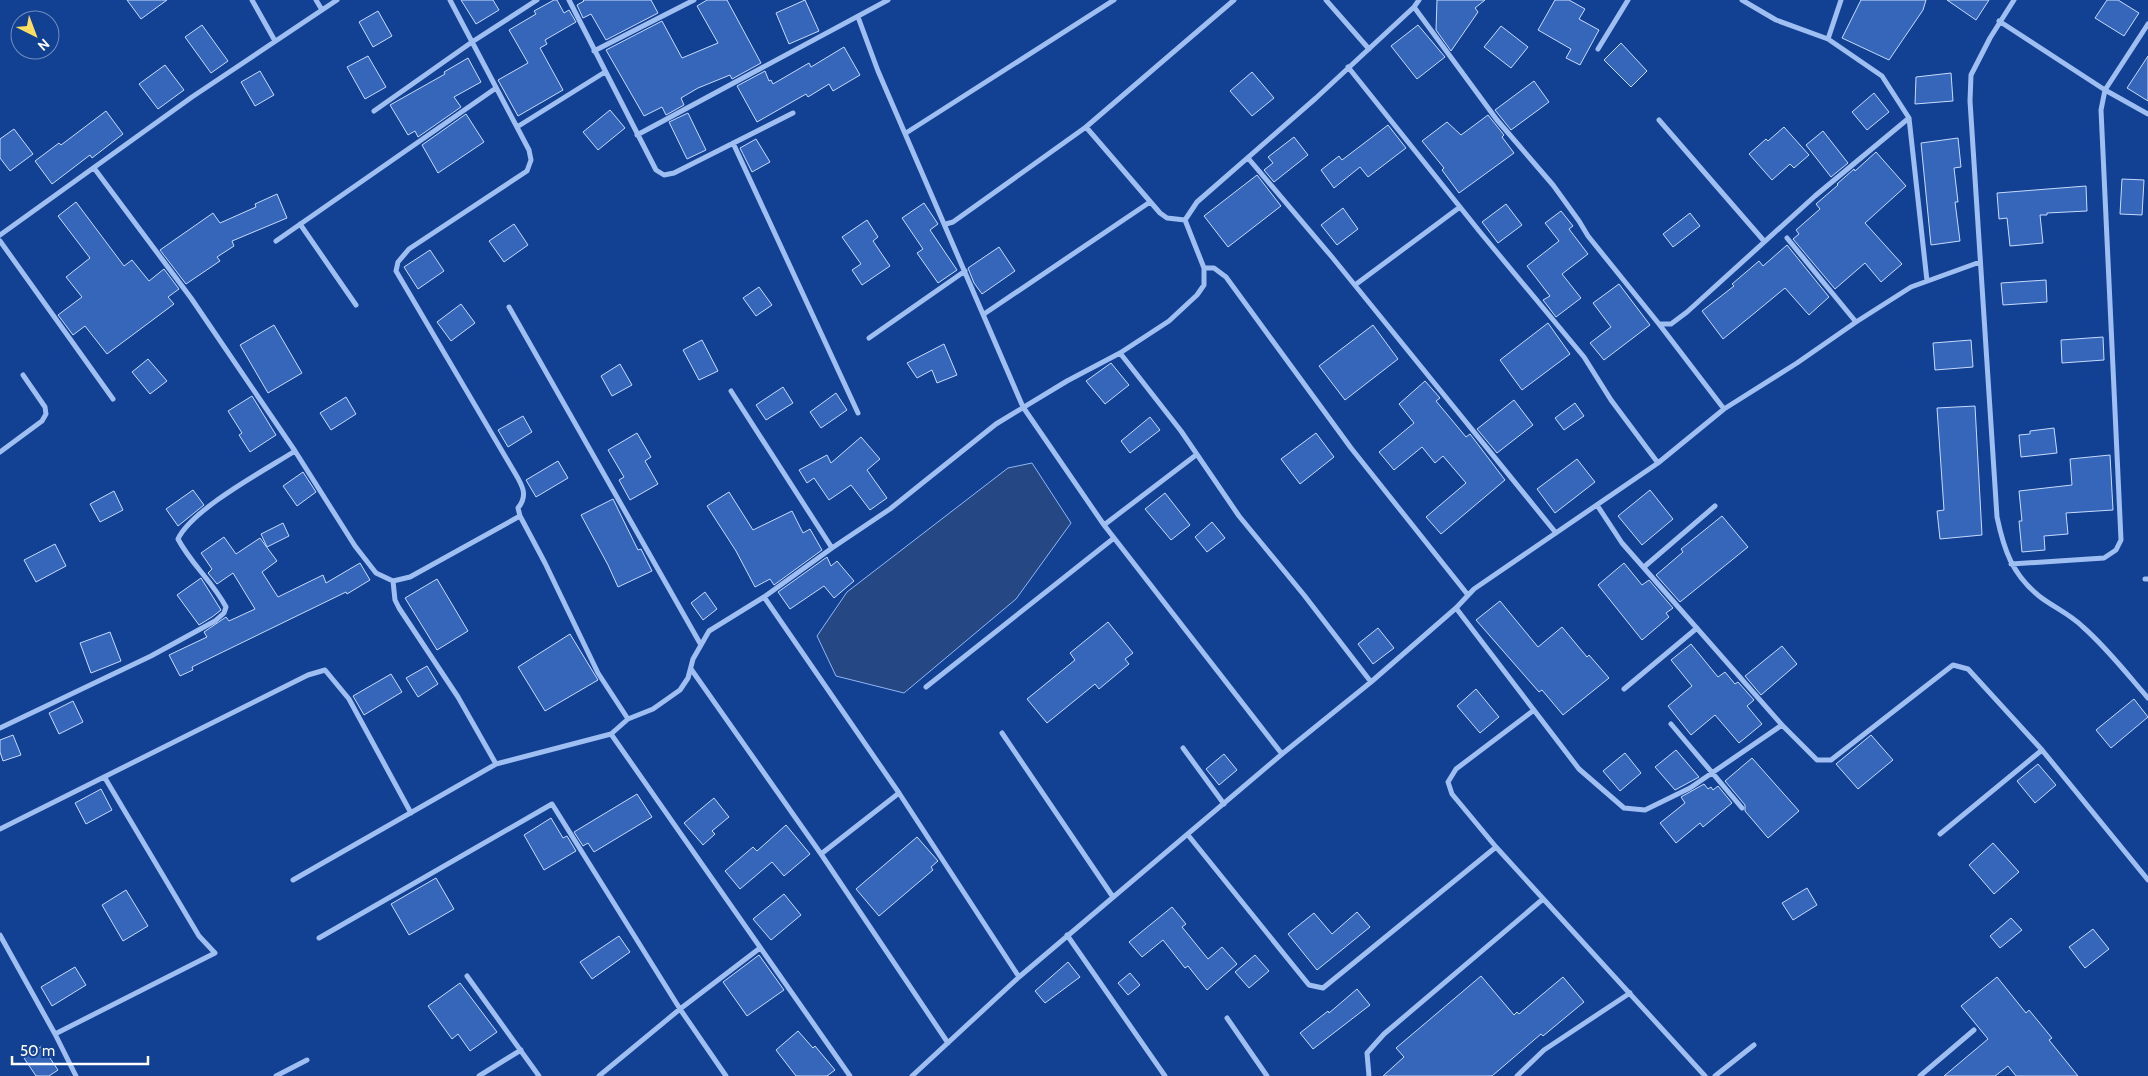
<svg xmlns="http://www.w3.org/2000/svg" width="2148" height="1076" viewBox="0 0 2148 1076" font-family="Cabin,sans-serif">
	<style>
		.water { fill: #254784; stroke: #90b8f6 }
		.building { fill: #3666ba; stroke: #c6dbfd }
		.lines { fill: none; stroke-linecap: round; stroke-linejoin: round }
		.minor { stroke: #9fbef2; stroke-width: 5 }
	</style>
	<rect width="100%" height="100%" fill="#124092"/>
	<path class="water" d="M1032 463 1071 523 1016 599 904 693 836 676 817 636 847 592 1008 468Z"/>
	<path class="building" d="M127 0H167L141 19Z
		M461 0H493L499 10 476 24Z
		M554 0H557L564 13 569 10 576 22 545 40 547 44 540 48 563 90 518 116 498 80 528 63 509 30 536 14 534 11Z
		M583 0H651L658 13 606 40 591 14 583 18 577 5 584 1Z
		M707 0H727L761 63 732 79 730 75 698 88 681 98 684 105 666 115 662 107 644 116 606 50 662 21 682 58 718 43 697 6Z
		M805 0 819 31 789 44 776 13Z
		M1437 0H1485L1475 8 1478 12 1451 51 1436 30Z
		M1555 0H1569L1585 9 1579 19 1599 30 1580 65 1566 58 1571 49 1538 30Z
		M1861 0H1926L1923 10 1889 60 1842 38Z
		M1947 0H1989L1976 20Z
		M2107 0H2118L2139 13 2124 36 2095 18Z
		M378 11 392 36 373 47 359 22Z
		M202 25 228 61 211 73 185 37Z
		M1418 25 1445 57 1417 79 1391 46Z
		M1501 26 1528 47 1511 68 1484 47Z
		M1621 43 1647 71 1631 87 1604 60Z
		M844 47 860 75 833 91 829 84 808 97 806 94 757 122 737 86 765 71 769 81 771 80 773 84 809 63 811 67Z
		M368 56 386 87 365 99 347 67Z
		M2148 56V101L2127 88Z
		M468 58 481 82 454 97 461 107 418 137 415 131 408 135 390 105 445 74 444 72Z
		M165 65 184 90 158 109 139 84Z
		M260 71 274 95 255 106 241 82Z
		M1252 72 1274 98 1252 116 1230 91Z
		M1951 73 1953 101 1915 104 1916 77Z
		M1534 81 1549 102 1511 130 1495 110Z
		M1874 93 1889 112 1867 130 1852 112Z
		M610 110 625 128 598 150 583 132Z
		M106 111 123 134 92 158 90 155 52 184 35 161 59 143 61 145Z
		M688 113 706 150 687 159 669 122Z
		M466 114 484 142 438 173 422 145Z
		M1488 115 1504 135 1502 137 1514 153 1459 193 1442 170 1444 168 1422 141 1447 122 1461 135Z
		M1388 125 1406 148 1368 177 1360 167 1334 188 1321 170 1339 156 1342 160Z
		M1784 127 1809 155 1794 168 1790 164 1772 180 1749 154 1766 139 1768 141Z
		M14 129 33 154 10 171 0 158V139Z
		M1823 131 1848 163 1831 177 1806 145Z
		M1294 137 1308 155 1274 182 1264 170 1273 163 1268 157Z
		M1958 138 1961 167 1954 168 1958 202H1955L1960 241 1931 245 1921 143Z
		M756 139 770 162 752 172 740 148Z
		M1876 152 1906 186 1865 223 1902 264 1881 282 1865 263 1835 289 1793 239 1799 234 1796 230 1820 209 1816 204 1838 185 1837 184 1854 169 1855 171Z
		M1257 175 1281 206 1228 247 1204 216Z
		M2122 179 2144 180 2142 215 2120 214Z
		M2086 186 2087 211 2047 213V215H2040L2043 243 2010 246 2007 218 1999 219 1997 193Z
		M277 194 287 218 232 241 234 246 217 257 220 261 186 284 160 250 213 213 220 223 256 207 255 204Z
		M76 202 124 266 132 260 149 281 164 269 179 289 168 297 174 304 107 354 85 326 73 335 58 315 82 297 66 277 90 258 58 216Z
		M924 203 938 224 930 230 957 270 938 283 917 253 923 249 902 218Z
		M1506 204 1522 225 1498 243 1482 222Z
		M1343 208 1358 229 1337 245 1321 225Z
		M1561 211 1573 226 1569 229 1588 254 1562 274 1581 298 1556 317 1543 300 1550 296 1527 266 1559 241 1545 223Z
		M1690 213 1700 226 1673 247 1663 234Z
		M867 220 878 237 873 241 890 266 862 285 852 270 861 264 842 237Z
		M514 224 528 245 504 262 489 241Z
		M1787 245 1829 297 1809 315 1785 288 1723 339 1702 311 1734 286 1732 284 1759 261 1763 266Z
		M999 247 1015 271 982 294 974 283 968 268Z
		M430 250 444 271 418 289 404 267Z
		M2046 280 2047 302 2003 305 2001 283Z
		M1619 284 1650 325 1604 360 1590 343 1611 327 1593 303Z
		M759 287 772 305 756 316 743 298Z
		M461 304 475 323 451 341 437 322Z
		M1548 323 1570 354 1522 390 1500 360Z
		M274 325 302 373 268 393 240 345Z
		M1373 325 1398 359 1345 400 1319 366Z
		M2103 337 2104 360 2062 363 2061 340Z
		M702 340 718 371 699 380 683 350Z
		M1971 340 1973 367 1935 370 1933 343Z
		M944 344 957 375 937 383 932 370 917 378 907 363Z
		M148 359 167 381 150 394 132 372Z
		M1111 363 1129 385 1105 404 1086 381Z
		M620 364 632 385 612 396 601 376Z
		M1425 381 1440 398 1436 401 1466 437 1470 434 1505 480 1441 534 1426 517 1466 483 1443 456 1435 463 1422 447 1394 470 1379 452 1414 423 1399 404Z
		M783 387 793 403 766 420 756 405Z
		M836 393 847 410 821 428 810 412Z
		M252 396 276 435 250 452 239 435 242 433 228 411Z
		M346 397 356 414 331 430 320 413Z
		M1514 400 1533 425 1497 453 1477 429Z
		M1575 403 1584 416 1564 430 1555 418Z
		M1975 406 1982 535 1940 539 1937 511 1944 510 1937 408Z
		M523 416 532 432 508 447 498 430Z
		M1150 417 1160 430 1130 453 1121 441Z
		M2054 428 2057 453 2021 457 2019 435 2030 434V431Z
		M637 433 651 457 645 461 658 484 630 500 619 480 624 477 608 450Z
		M1316 433 1334 457 1300 484 1281 459Z
		M861 437 880 459 867 470 887 498 870 510 851 485 829 500 814 478 807 483 799 470 827 455 831 463Z
		M2110 455 2113 510 2066 513 2068 534 2044 536 2045 550 2022 552 2019 521H2022L2019 491 2072 485 2070 459Z
		M1577 459 1595 482 1555 513 1537 489Z
		M558 461 568 478 536 497 526 480Z
		M303 472 316 492 297 506 283 486Z
		M193 490 204 505 178 526 166 509Z
		M1650 490 1673 519 1642 545 1618 516Z
		M114 491 123 510 100 522 90 504Z
		M729 492 753 530 792 511 803 533 810 529 822 550 774 585 770 579 755 587 736 551 707 506Z
		M1165 493 1190 525 1171 540 1145 509Z
		M613 499 638 550 641 549 652 571 618 587 608 565 581 515Z
		M1722 516 1748 547 1680 602 1656 575 1683 552 1681 549Z
		M1212 522 1225 538 1207 552 1195 537Z
		M283 523 289 536 267 547 261 534Z
		M224 537 236 554 260 538 277 561 262 572 278 597 323 575 326 583 360 563 370 580 347 594 346 592 192 667 193 670 180 676 169 655 207 637 204 632 226 617 229 621 255 609 233 573 217 584 208 573 212 569 201 553Z
		M55 544 66 566 36 582 24 560Z
		M827 557 831 566 837 561 854 581 834 598 824 586 790 609 778 592Z
		M1624 563 1642 585 1649 580 1673 608 1666 613 1669 617 1642 640 1598 585Z
		M201 578 221 610 212 617 199 625 177 595Z
		M437 579 468 631 437 650 405 598Z
		M705 592 717 609 703 620 691 603Z
		M1500 601 1538 647 1562 627 1587 657 1589 655 1609 678 1563 715 1542 690 1539 692 1476 620Z
		M1108 622 1133 653 1125 659 1129 664 1099 689 1095 684 1047 723 1027 699 1075 660 1070 653Z
		M1378 628 1394 648 1373 664 1358 644Z
		M110 632 121 661 91 673 80 643Z
		M570 634 598 680 545 711 518 667Z
		M1691 644 1718 677 1725 672 1735 684 1738 682 1754 700 1747 706 1762 724 1739 743 1715 715 1691 735 1668 706 1692 686 1671 660Z
		M1782 646 1797 664 1761 695 1745 676Z
		M427 666 438 684 418 697 406 678Z
		M391 674 402 692 364 715 353 696Z
		M1476 689 1499 717 1480 733 1457 706Z
		M2134 699 2148 717 2111 748 2096 730Z
		M73 701 83 722 59 734 49 713Z
		M13 735 21 755 3 761 0 752V740Z
		M1871 735 1893 760 1858 789 1836 764Z
		M1676 750 1699 777 1675 790 1655 767Z
		M1625 753 1641 773 1620 791 1603 771Z
		M1224 754 1237 770 1219 785 1206 769Z
		M1752 758 1799 811 1768 838 1745 811V805L1725 781Z
		M2038 764 2056 785 2035 803 2017 781Z
		M1704 784 1708 789 1711 787 1713 790 1718 786 1732 803 1703 827 1700 823 1676 843 1660 823 1685 803 1681 797Z
		M101 789 112 810 86 824 75 803Z
		M637 794 652 817 594 852 588 843 583 846 574 832Z
		M714 798 729 817 712 831 715 834 703 845 684 823Z
		M551 818 563 838 567 836 576 851 544 870 524 835Z
		M786 825 810 854 784 876 772 862 740 889 725 871 753 847 757 851Z
		M917 837 938 861 931 867 933 870 879 916 856 889Z
		M1993 843 2019 872 1994 894 1969 865Z
		M436 878 454 909 409 935 391 904Z
		M1807 888 1817 905 1793 920 1782 903Z
		M126 890 148 926 123 941 102 905Z
		M784 894 801 915 771 940 753 919Z
		M1172 907 1186 924 1182 927 1208 959 1222 947 1237 964 1207 990 1188 966 1185 968 1163 940 1142 957 1129 942Z
		M1357 912 1370 927 1317 970 1288 934 1314 913 1332 934Z
		M2011 918 2022 930 2000 948 1990 936Z
		M2093 929 2109 949 2085 968 2069 947Z
		M619 936 630 952 592 979 580 962Z
		M759 955 784 990 747 1016 723 982Z
		M1255 955 1269 971 1249 988 1235 972Z
		M1068 962 1080 977 1045 1003 1035 991Z
		M75 967 86 985 52 1006 41 987Z
		M1130 973 1140 985 1128 995 1118 983Z
		M1481 976 1514 1015 1517 1012 1519 1014 1563 977 1584 1002 1543 1036 1541 1034 1492 1076H1383L1404 1057 1396 1048Z
		M1997 977 2026 1013 2029 1010 2052 1038 2049 1040 2078 1076H2016L2008 1066 1995 1076H1944L1988 1039 1961 1006Z
		M460 983 497 1032 470 1051 458 1034 452 1039 428 1006Z
		M1357 989 1370 1005 1313 1049 1300 1033 1328 1011 1329 1013Z
		M798 1031 813 1048 815 1046 835 1070 827 1076H796L776 1050Z
		M42 1046 58 1070 49 1076H36L24 1058Z"/>
	<g class="lines">
		<path class="minor" d="M252 0 275 41
			M316 0 322 10
			M569 0 656 170 664 175 674 173 793 113
			M1326 0 1369 49
			M1742 0 1776 20 1828 39
			M1841 0 1828 39 1882 76 1909 118 1927 281
			M2014 0 1990 38 1971 75 1970 101 1997 517C2004 550 2012 574 2039 596 2053 607 2070 614 2083 627 2107 648 2127 674 2148 698
			M1414 7 1497 120 1553 185 1579 221 1588 236 1659 324H1671L1687 312 1815 196 1909 118
			M858 17 878 71 1023 407 1104 525 1282 754
			M1999 21 2105 90 2148 114
			M1598 49 1628 0
			M594 51 694 0
			M1348 67 1480 232 1584 357 1611 400 1658 463
			M374 111 472 42 537 0
			M1659 120 1764 241
			M517 127 605 72
			M1086 127 1160 213 1167 218 1185 220
			M906 133 1114 0
			M637 135 888 0
			M733 143 858 413
			M1248 158 1332 257 1556 533
			M94 168 191 298 295 451 355 546 376 573 393 581 410 577 520 516 518 508C530 494 520 482 512 468L396 271 398 262 409 249 527 171 531 160 529 150 450 0
			M300 224 356 305
			M946 224 953 222 1086 127 1234 0
			M0 235 192 97 337 0
			M1787 238 1856 322
			M0 241 113 399
			M276 241 496 88
			M1204 268H1214L1226 277 1351 448 1468 595
			M1355 285 1460 207
			M509 307 701 645
			M984 314 1150 202
			M1659 324 1724 409
			M869 338 965 271
			M1120 353 1181 431 1239 516 1304 595 1371 682
			M731 391 832 548
			M0 452 42 421 46 414 45 407 23 375
			M1597 505 1622 543 1782 725 1817 760H1831L1953 665 1968 669 2042 750 2148 880
			M520 516 545 563 598 673 628 719
			M1104 525 1196 455
			M2011 564 2104 558 2116 550 2121 540 2101 110 2105 90 2148 24
			M1644 567 1715 506
			M2145 579H2148
			M393 581 395 600 399 608 458 697 496 764
			M764 597 899 793 1019 977
			M1456 608 1579 769 1624 808 1645 810 1690 788 1782 725
			M691 669 821 854 948 1043
			M926 687 1114 538
			M1624 689 1697 628
			M1534 710 1456 769 1448 782 1452 794 1496 847 1705 1076
			M1671 724 1742 808
			M0 728 151 656 215 621 224 613 226 607C213 582 191 564 178 539 192 509 265 470 295 451
			M1002 733 1113 897
			M611 734 850 1076
			M1183 748 1224 804
			M0 829 308 675 325 670 349 699 411 813
			M1940 834 2042 750
			M1188 835 1309 985 1323 988 1496 847
			M821 854 899 793
			M293 880 496 764 611 734 628 719 653 709 680 690 688 678 693 659 709 631 764 597 832 548 890 509 996 424 1067 381 1120 353 1169 321 1197 295 1204 285V268L1185 220 1197 202 1316 98 1414 7 1419 0
			M0 935 55 1034 76 1076
			M1067 935 1165 1076
			M319 938 552 804 680 1009 726 1076
			M467 976 539 1076
			M1227 1018 1267 1076
			M55 1034 215 953 199 936 105 778
			M276 1076 307 1060
			M479 1076 521 1050
			M599 1076 680 1009 760 948
			M912 1076 1019 977 1282 754 1371 682 1456 608 1474 589 1658 463 1724 409 1797 363 1856 322 1911 287 1980 262
			M1369 1076 1367 1053 1384 1034 1543 899
			M1517 1076 1544 1050 1630 993
			M1715 1076 1754 1045
			M1920 1076 1974 1030"/>
	</g>
	<g transform="translate(35 35) rotate(138)"><circle r="24" fill="#124092" stroke="#718cbe"/>
	<path d="M0-4L9 19L0 12L-9 19Z" fill="#ffdd60"/>
	<text y="-8" font-size="14" font-weight="bold" text-anchor="middle" fill="#ffffff">N</text>
	</g>
	<path d="M12 1056v8h136v-8" fill="none" stroke="#ffffff" stroke-width="2.5"/>
	<text x="20" y="1056" font-size="15" fill="#ffffff" stroke="#124092" stroke-width="4" paint-order="stroke">50 m</text>
</svg>
